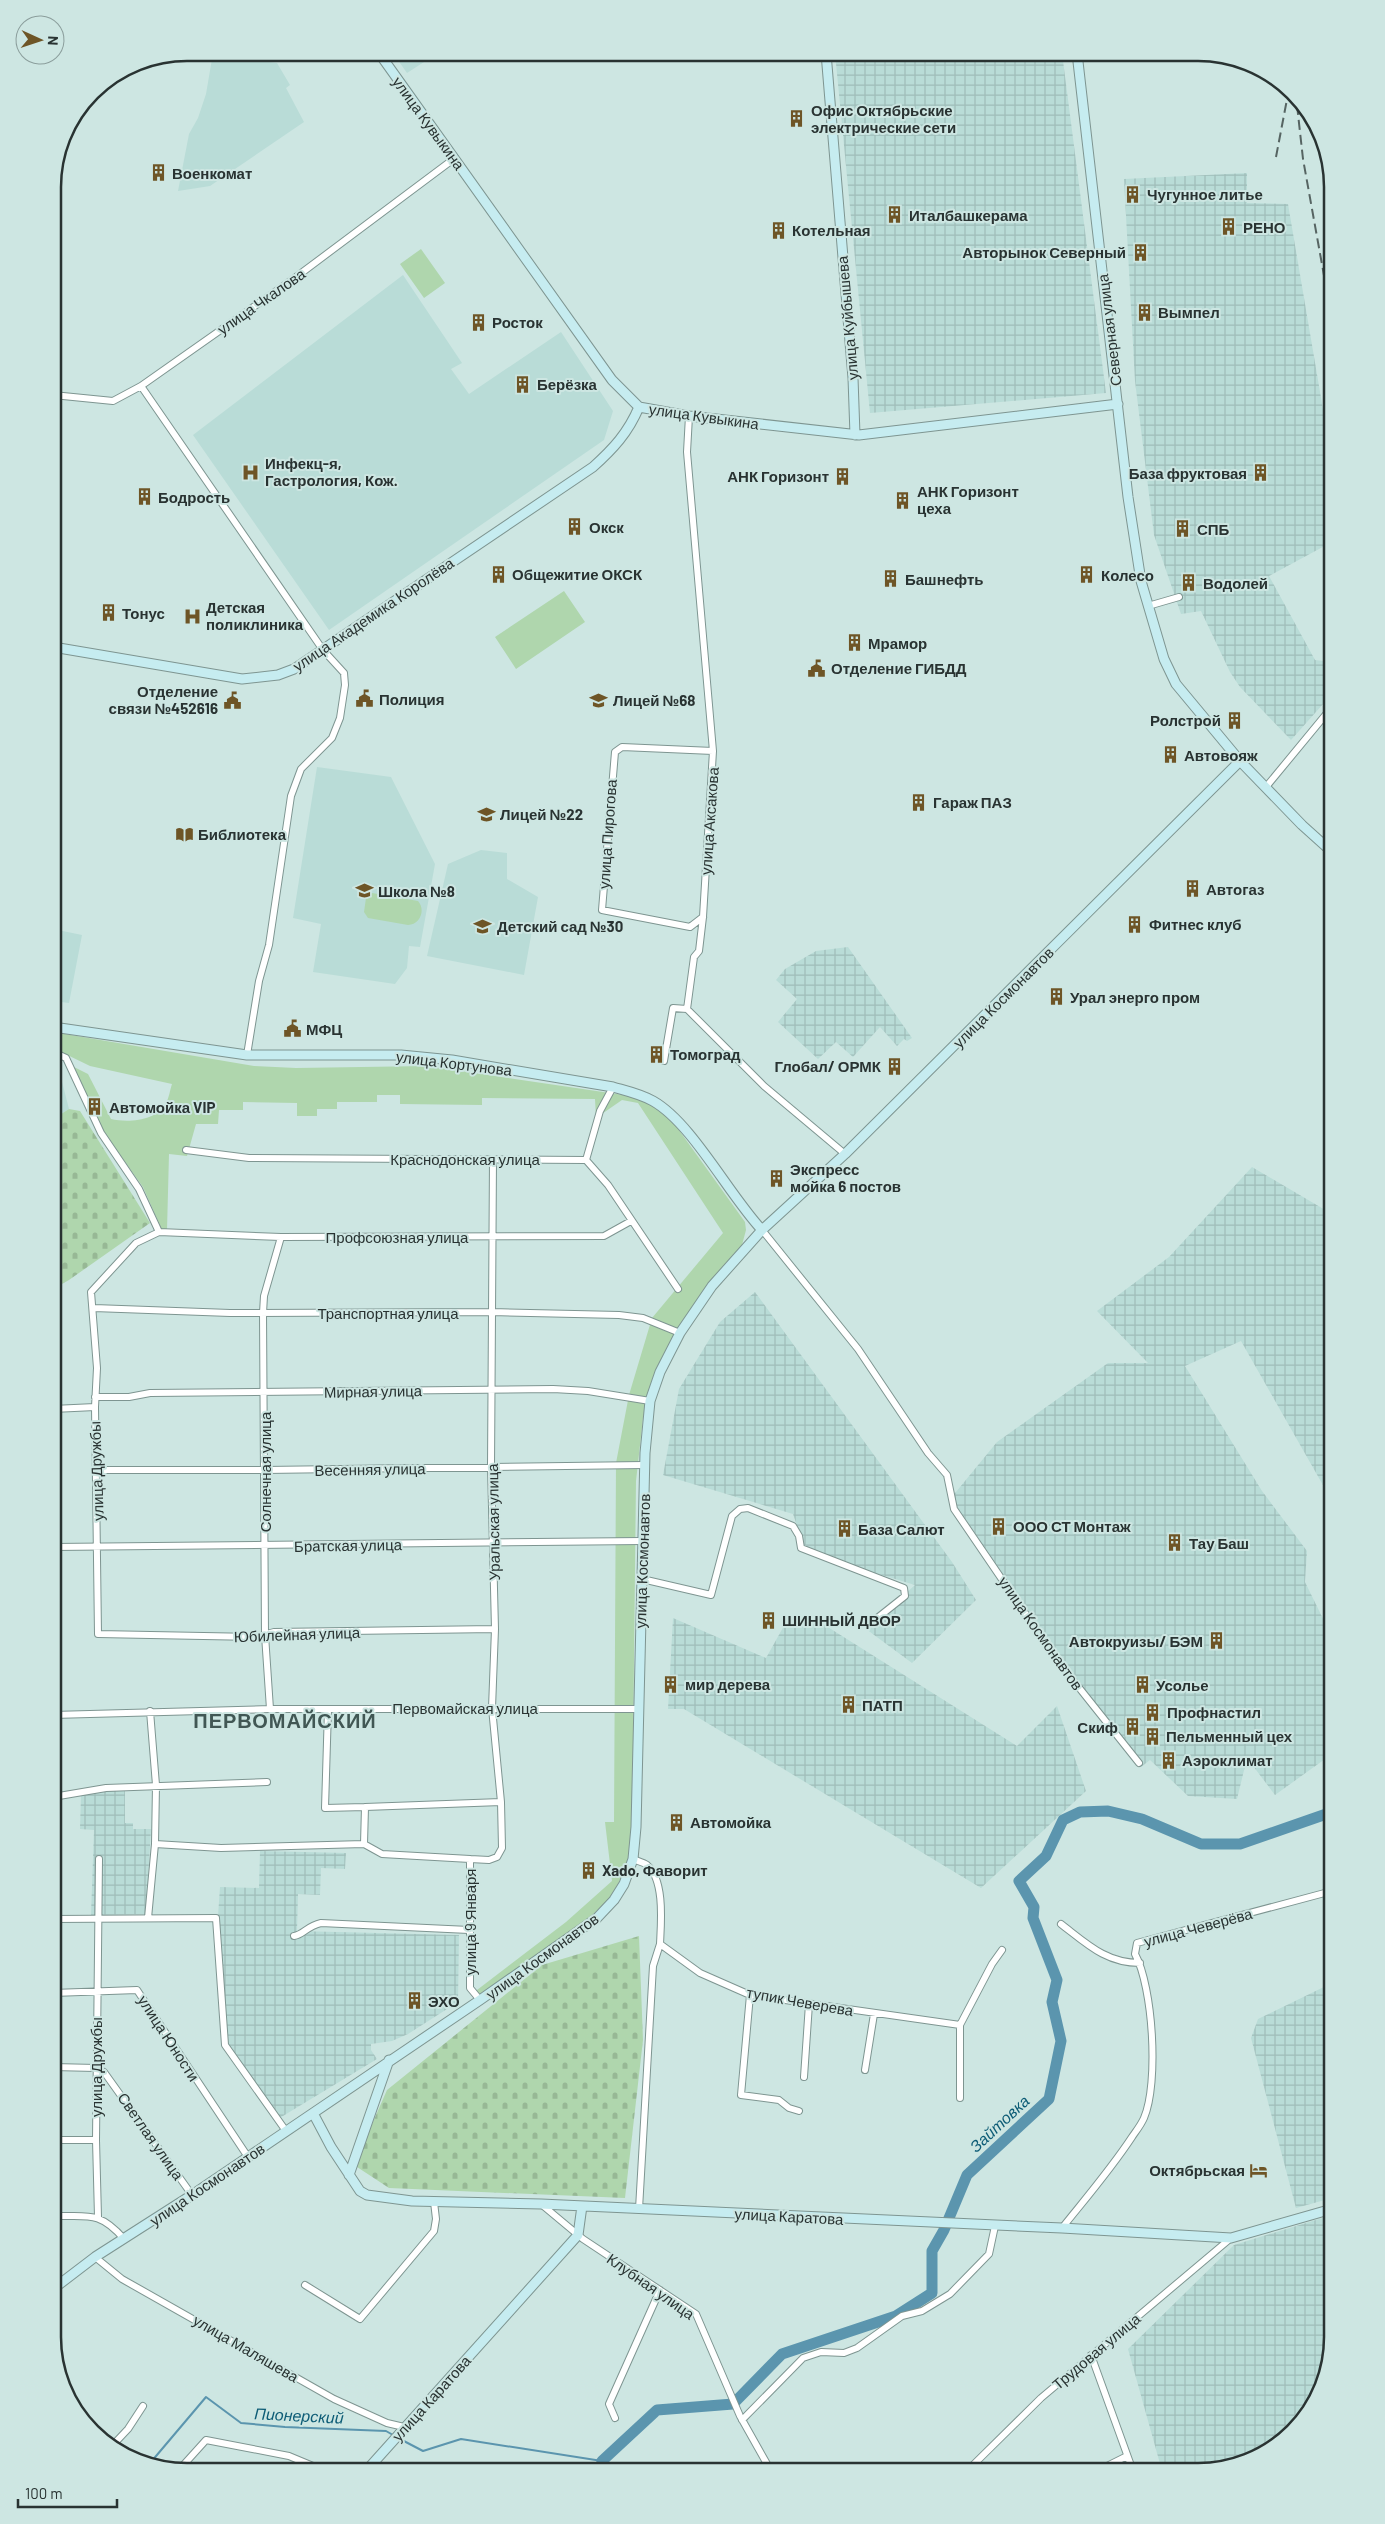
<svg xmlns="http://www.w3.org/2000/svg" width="1385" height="2524" viewBox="0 0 1385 2524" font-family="Barlow,sans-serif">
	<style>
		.built { fill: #b9dcd7 }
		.industrial { fill: url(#industrial-grid) }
		.grass { fill: #afd6ad }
		.cemetery { fill: url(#cemetery-stones) }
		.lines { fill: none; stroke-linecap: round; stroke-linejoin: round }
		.stream { stroke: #5b95ae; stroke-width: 2 }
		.river { stroke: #5b95ae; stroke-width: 11 }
		.street-casing { stroke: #7e9591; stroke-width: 8 }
		.secondary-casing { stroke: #7e9591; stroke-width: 11 }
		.street { stroke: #fff; stroke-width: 6 }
		.secondary { stroke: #c6ecf0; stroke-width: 9 }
		.rail { stroke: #566462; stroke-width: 2; stroke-dasharray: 10 5; stroke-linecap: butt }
		.labels { text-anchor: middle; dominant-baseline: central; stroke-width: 4; stroke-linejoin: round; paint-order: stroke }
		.poi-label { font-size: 15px; font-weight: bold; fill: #293332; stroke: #cde6e2; text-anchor: start }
		.street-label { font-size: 15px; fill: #293332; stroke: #cde6e2 }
		.water-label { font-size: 16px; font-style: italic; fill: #0d5c76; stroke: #cde6e2 }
		.district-label { font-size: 20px; font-weight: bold; letter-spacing: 1px; fill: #415754; stroke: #cde6e2 }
		.rim { fill: none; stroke: #293332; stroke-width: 2.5 }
	</style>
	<defs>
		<pattern id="industrial-grid" width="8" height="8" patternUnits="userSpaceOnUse" patternTransform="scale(1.25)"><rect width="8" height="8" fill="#b9dcd7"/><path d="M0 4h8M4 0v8" fill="none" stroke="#9fbdb9"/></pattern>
		<pattern id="cemetery-stones" width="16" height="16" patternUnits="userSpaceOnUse" patternTransform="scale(1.25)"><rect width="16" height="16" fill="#afd6ad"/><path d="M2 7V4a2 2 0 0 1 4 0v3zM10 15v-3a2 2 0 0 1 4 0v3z" fill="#97b895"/></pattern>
	</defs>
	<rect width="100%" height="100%" fill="#cde6e2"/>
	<path class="built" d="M213 53H270L269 62 277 63 290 85 286 88 304 122 210 186 178 191 189 134 198 118 206 94Z
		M393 53H438L407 73Z
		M403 275 462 363 451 369 469 394 561 332 613 411 604 440 329 630 193 435Z
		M317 767 391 777 435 864 420 947 409 946 407 968 395 984 313 972 321 924 293 918Z
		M481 850 507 853V879L538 897 524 975 427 956 448 864Z
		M53 929 82 935 69 1003 53 1001Z
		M53 1056 56 1058 69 1109 53 1119Z"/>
	<path class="industrial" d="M835 53H1062L1106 393 870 413Z
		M1247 173V203L1288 204 1326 427 1332 446V542L1269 576 1315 660 1332 662V694L1291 740 1240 687 1230 672 1201 611 1181 614 1154 535 1135 381 1124 179Z
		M848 947 912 1038 907 1041 904 1039 897 1046 880 1027 853 1057 836 1042 818 1059 778 1022 797 999 776 980 785 969 816 951Z
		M1252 1167 1332 1214V1501L1241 1341 1185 1366 1262 1491 1307 1551 1305 1582 1332 1637V1754L1275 1795 1247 1758 1237 1799 1188 1796 1150 1760 1141 1767 1055 1650 951 1498 997 1442 1108 1363H1148L1097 1311 1169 1257Z
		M755 1292 952 1562 976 1600 912 1663 866 1629 915 1585 806 1552 793 1514 663 1475 679 1389 720 1322Z
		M673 1618 766 1658 785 1624H823L1017 1746 1057 1706 1086 1791 981 1888 684 1709H668Z
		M125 1789V1823H133V1829H151L146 1914 91 1915 94 1830 80 1829 81 1795Z
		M260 1851 346 1853 345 1869 321 1868 320 1895 298 1894 297 1931 459 1935 458 2002 408 2034 392 2041 371 2044V2050L377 2059 278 2119 227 2044 218 1916 220 1887 259 1888Z
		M1332 1983V2198L1296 2208 1251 2038 1258 2019Z
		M1332 2215V2337L1310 2412 1249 2461 1197 2471H1162L1128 2349 1234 2245Z"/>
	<path class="grass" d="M421 249 445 283 424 298 400 264Z
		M564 591 585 622 516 669 495 637Z
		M372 893 418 901C426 910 420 925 408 925L368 918 364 912 366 898Z
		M53 1032 254 1066 296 1068 427 1066 637 1097 650 1103 671 1119 745 1222 746 1230 742 1245 710 1284 650 1390 643 1418 636 1481 632 1838 628 1861 614 1894 586 1921 484 1991 477 1995V1990L566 1922 612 1881 605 1822H614L616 1463 629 1395 652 1318 723 1233 638 1103 622 1100 596 1118 595 1099 482 1098V1105L400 1104V1095H377V1102H337V1109H317V1116H297V1103L243 1102V1110H219L218 1124H196L187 1156 169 1154 167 1230H162L143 1187 104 1133 74 1067 88 1074 111 1119C128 1123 157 1121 166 1103 169 1098 170 1090 172 1084L90 1066 53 1048Z"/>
	<path class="cemetery" d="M69 1109 80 1111 150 1223 69 1280 53 1289V1119Z
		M639 1936 643 2040 625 2198 389 2188 354 2165 387 2090 542 1965Z"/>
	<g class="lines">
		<path class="stream" d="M400 2439 423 2451 461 2439 602 2461
			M151 2462 206 2397 241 2423 285 2427 386 2431 393 2435"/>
		<path class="river" d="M609 2471 602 2461 657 2410 733 2404 782 2354 896 2316 932 2293V2251L944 2230 967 2175 1049 2099 1061 2041 1052 2002 1057 1980 1033 1918 1034 1907 1019 1881 1046 1856 1063 1820 1080 1812 1108 1811 1142 1819 1201 1844H1240L1332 1812"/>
		<defs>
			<path id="street" d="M141 386 323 650 344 673 345 685 340 718 332 738 301 769 291 796 269 945 259 981 247 1055
				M53 395 113 401 141 386 296 277 455 158
				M689 416 687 452 713 751 703 917 699 951 694 957 687 1009 764 1086 845 1154
				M1148 606 1179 597
				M1266 787 1332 707
				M703 917 690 927 602 910 615 752 622 747 713 751
				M53 1052 66 1058 101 1133 139 1189 159 1232 136 1243 91 1292 97 1368 95 1407 98 1634 256 1637 274 1632 495 1629
				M664 1061 673 1008 687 1009
				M186 1150 249 1158 586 1160 608 1185 678 1289
				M586 1160 600 1111 613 1087
				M762 1230 858 1349 928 1453 947 1475 954 1509 1057 1660 1139 1763
				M159 1232 281 1237 604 1236 631 1221
				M94 1308 230 1313 492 1312 619 1315 643 1318 680 1333
				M95 1397H129L150 1393 553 1389 588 1391 650 1401
				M53 1409 95 1407
				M96 1470H265L644 1465
				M53 1547 643 1541
				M642 1579 711 1595 732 1516 740 1509 748 1508 793 1526 799 1536 801 1548 904 1588 905 1596 876 1619
				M270 1709 265 1635 263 1313 264 1296 281 1237
				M53 1715 270 1709H637
				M53 1797 106 1788 267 1782
				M365 1807 501 1802
				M155 1844 221 1848 364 1844 365 1807 325 1808 328 1709
				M364 1844 382 1854 470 1859V1988L480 2000
				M470 1859 489 1860 497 1857 502 1848 501 1802 492 1708 495 1629 491 1467 493 1159
				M633 1859C637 1861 643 1862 647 1865 665 1880 661 1923 660 1944L700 1973 750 1995 960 2025V2098
				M148 1918 155 1844 156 1785 150 1711
				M53 1919 216 1918 225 2045 286 2131
				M1061 1924C1087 1944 1106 1963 1140 1963
				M294 1936C303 1935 307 1926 321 1923L469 1930
				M53 1993 137 1990 248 2157
				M750 1995 741 2095 779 2100 789 2108 799 2111
				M960 2025 992 1964 1002 1950
				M53 2067 96 2068 104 2072 192 2195
				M865 2070 874 2014
				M804 2077 809 2004
				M53 2140H96
				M541 2204 583 2239 696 2314 740 2416 771 2471
				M639 2209 653 1966 660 1944
				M53 2216C87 2217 99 2210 124 2239
				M98 2217 96 2140 99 1859
				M1062 2228C1086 2198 1111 2169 1132 2137 1136 2131 1141 2125 1144 2118 1159 2083 1153 1987 1135 1954L1137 1943 1332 1891
				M95 2257 122 2279 334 2399 387 2423 404 2427
				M305 2285 360 2319 434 2231 436 2219 434 2202
				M1091 2355 1133 2471
				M615 2418 609 2404 660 2290
				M742 2420 803 2358 821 2352 844 2353 857 2348 902 2316 922 2311 950 2294 989 2254 995 2226
				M111 2447 128 2429 143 2406
				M178 2471 206 2440 289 2456 325 2471
				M967 2471 1041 2398 1231 2238
				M1097 2471 1127 2456"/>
			<path id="secondary" d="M379 53 612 380 639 407 689 416 859 435 1118 404
				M826 53 853 378 855 435
				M1077 53 1128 497 1141 581 1164 659 1176 684 1240 761 1302 825 1332 852
				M53 647 242 679 278 675 294 669 593 467C613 449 628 433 639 407
				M53 1027 247 1055H401L452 1060 613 1087C627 1091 641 1094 653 1101 692 1123 729 1195 762 1230
				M313 2113 331 2147 360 2191 367 2195 412 2201 541 2204 1062 2228 1231 2238 1332 2209
				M349 2175 389 2060
				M53 2289 95 2257 192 2195 480 2000 597 1918 614 1900 624 1884 633 1859 636 1827 645 1453 650 1401 660 1372 680 1333 712 1286 762 1230 845 1154 1240 761
				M366 2471 578 2235 582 2206"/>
		</defs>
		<use href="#street" class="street-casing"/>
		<use href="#secondary" class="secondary-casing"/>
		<use href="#street" class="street"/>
		<use href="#secondary" class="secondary"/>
		<path class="rail" d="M1297 105 1303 159 1332 320
			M1320 133 1332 204
			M1276 157 1288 94"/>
	</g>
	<defs>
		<symbol id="building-bare" viewBox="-9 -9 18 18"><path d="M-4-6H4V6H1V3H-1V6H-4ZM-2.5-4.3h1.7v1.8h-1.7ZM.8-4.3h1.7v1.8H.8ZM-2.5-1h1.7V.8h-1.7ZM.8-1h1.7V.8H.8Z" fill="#6e5526" stroke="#cde6e2" stroke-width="2.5" paint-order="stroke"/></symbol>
		<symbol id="hospital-bare" viewBox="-9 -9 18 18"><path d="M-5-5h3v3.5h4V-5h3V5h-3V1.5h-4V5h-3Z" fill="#6e5526" stroke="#cde6e2" stroke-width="2.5" paint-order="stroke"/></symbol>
		<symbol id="civic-bare" viewBox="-9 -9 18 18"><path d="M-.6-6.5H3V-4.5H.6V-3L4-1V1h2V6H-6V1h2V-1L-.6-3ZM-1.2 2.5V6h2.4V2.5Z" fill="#6e5526" stroke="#cde6e2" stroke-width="2.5" paint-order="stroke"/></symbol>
		<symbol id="school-bare" viewBox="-9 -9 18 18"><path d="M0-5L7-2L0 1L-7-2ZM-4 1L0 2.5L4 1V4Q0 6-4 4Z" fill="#6e5526" stroke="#cde6e2" stroke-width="2.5" paint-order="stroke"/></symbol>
		<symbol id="library-bare" viewBox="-9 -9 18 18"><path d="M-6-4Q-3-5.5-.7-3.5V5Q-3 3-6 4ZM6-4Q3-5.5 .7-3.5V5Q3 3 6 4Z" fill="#6e5526" stroke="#cde6e2" stroke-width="2.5" paint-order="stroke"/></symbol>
		<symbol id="hotel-bare" viewBox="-9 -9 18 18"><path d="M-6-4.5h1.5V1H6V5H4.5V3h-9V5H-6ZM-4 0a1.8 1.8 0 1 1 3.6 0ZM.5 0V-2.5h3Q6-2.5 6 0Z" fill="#6e5526" stroke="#cde6e2" stroke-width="2.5" paint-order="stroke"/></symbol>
	</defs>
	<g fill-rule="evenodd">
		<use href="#building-bare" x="784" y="106" width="25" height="25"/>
		<use href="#building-bare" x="146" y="160" width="25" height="25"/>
		<use href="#building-bare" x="1120" y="182" width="25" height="25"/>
		<use href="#building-bare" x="882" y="202" width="25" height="25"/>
		<use href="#building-bare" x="1216" y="214" width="25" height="25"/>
		<use href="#building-bare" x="766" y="218" width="25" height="25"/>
		<use href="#building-bare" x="1128" y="240" width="25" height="25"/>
		<use href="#building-bare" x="1132" y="300" width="25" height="25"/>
		<use href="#building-bare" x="466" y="310" width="25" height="25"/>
		<use href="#building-bare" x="510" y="372" width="25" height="25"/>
		<use href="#hospital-bare" x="238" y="460" width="25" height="25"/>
		<use href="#building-bare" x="1248" y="460" width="25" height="25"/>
		<use href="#building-bare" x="830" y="464" width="25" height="25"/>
		<use href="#building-bare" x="132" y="484" width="25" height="25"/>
		<use href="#building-bare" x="890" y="488" width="25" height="25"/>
		<use href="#building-bare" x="562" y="514" width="25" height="25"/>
		<use href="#building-bare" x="1170" y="516" width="25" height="25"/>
		<use href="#building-bare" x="486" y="562" width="25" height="25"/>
		<use href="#building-bare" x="1074" y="562" width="25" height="25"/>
		<use href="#building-bare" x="878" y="566" width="25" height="25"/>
		<use href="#building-bare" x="1176" y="570" width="25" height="25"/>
		<use href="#building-bare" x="96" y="600" width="25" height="25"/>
		<use href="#hospital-bare" x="180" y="604" width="25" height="25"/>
		<use href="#building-bare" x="842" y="630" width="25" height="25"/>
		<use href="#civic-bare" x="804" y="656" width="25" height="25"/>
		<use href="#civic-bare" x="352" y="686" width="25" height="25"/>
		<use href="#civic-bare" x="220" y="688" width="25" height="25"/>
		<use href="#school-bare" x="586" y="688" width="25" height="25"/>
		<use href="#building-bare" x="1222" y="708" width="25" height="25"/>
		<use href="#building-bare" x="1158" y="742" width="25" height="25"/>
		<use href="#building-bare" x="906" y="790" width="25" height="25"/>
		<use href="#school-bare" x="474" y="802" width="25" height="25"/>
		<use href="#library-bare" x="172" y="822" width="25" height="25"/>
		<use href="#building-bare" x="1180" y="876" width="25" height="25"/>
		<use href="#school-bare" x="352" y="878" width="25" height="25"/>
		<use href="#building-bare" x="1122" y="912" width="25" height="25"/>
		<use href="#school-bare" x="470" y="914" width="25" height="25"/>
		<use href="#building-bare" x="1044" y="984" width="25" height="25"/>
		<use href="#civic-bare" x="280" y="1016" width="25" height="25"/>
		<use href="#building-bare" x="644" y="1042" width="25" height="25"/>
		<use href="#building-bare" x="882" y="1054" width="25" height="25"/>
		<use href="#building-bare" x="82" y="1094" width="25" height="25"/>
		<use href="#building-bare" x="764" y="1166" width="25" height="25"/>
		<use href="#building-bare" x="986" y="1514" width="25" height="25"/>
		<use href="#building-bare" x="832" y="1516" width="25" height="25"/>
		<use href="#building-bare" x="1162" y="1530" width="25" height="25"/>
		<use href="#building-bare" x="756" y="1608" width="25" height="25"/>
		<use href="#building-bare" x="1204" y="1628" width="25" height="25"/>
		<use href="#building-bare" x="658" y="1672" width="25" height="25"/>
		<use href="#building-bare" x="1130" y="1672" width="25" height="25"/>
		<use href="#building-bare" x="836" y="1692" width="25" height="25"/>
		<use href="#building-bare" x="1140" y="1700" width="25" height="25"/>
		<use href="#building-bare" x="1120" y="1714" width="25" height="25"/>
		<use href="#building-bare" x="1140" y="1724" width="25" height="25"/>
		<use href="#building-bare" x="1156" y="1748" width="25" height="25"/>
		<use href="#building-bare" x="664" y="1810" width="25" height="25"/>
		<use href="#building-bare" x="576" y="1858" width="25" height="25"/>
		<use href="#building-bare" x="402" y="1988" width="25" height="25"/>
		<use href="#hotel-bare" x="1246" y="2158" width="25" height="25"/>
	</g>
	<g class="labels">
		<g class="poi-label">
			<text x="811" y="110">Офис Октябрьские<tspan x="811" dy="17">электрические сети</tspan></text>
			<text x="172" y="173">Военкомат</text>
			<text x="1147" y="194">Чугунное литье</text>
			<text x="909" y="215">Италбашкерама</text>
			<text x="1243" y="227">РЕНО</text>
			<text x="792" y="230">Котельная</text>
			<text x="1126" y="252" text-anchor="end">Авторынок Северный</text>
			<text x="1158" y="312">Вымпел</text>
			<text x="492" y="322">Росток</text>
			<text x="537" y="384">Берёзка</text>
			<text x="265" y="463">Инфекц-я,<tspan x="265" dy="17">Гастрология, Кож.</tspan></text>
			<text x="1247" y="473" text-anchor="end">База фруктовая</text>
			<text x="829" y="476" text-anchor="end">АНК Горизонт</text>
			<text x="917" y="491">АНК Горизонт<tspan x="917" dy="17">цеха</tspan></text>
			<text x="158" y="497">Бодрость</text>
			<text x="589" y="527">Окск</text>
			<text x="1197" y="529">СПБ</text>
			<text x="512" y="574">Общежитие ОКСК</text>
			<text x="1101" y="575">Колесо</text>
			<text x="905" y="579">Башнефть</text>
			<text x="1203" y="583">Водолей</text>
			<text x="206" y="607">Детская<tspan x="206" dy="17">поликлиника</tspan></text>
			<text x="122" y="613">Тонус</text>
			<text x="868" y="643">Мрамор</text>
			<text x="831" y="668">Отделение ГИБДД</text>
			<text x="218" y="691" text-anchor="end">Отделение<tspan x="218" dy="17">связи №452616</tspan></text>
			<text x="379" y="699">Полиция</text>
			<text x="613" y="700">Лицей №68</text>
			<text x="1221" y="720" text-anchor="end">Ролстрой</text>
			<text x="1184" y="755">Автовояж</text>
			<text x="933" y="802">Гараж ПАЗ</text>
			<text x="500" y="814">Лицей №22</text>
			<text x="198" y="834">Библиотека</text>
			<text x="1206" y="889">Автогаз</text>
			<text x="378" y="891">Школа №8</text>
			<text x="1149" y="924">Фитнес клуб</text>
			<text x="497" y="926">Детский сад №30</text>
			<text x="1070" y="997">Урал энерго пром</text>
			<text x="306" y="1029">МФЦ</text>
			<text x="670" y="1054">Томоград</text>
			<text x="881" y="1066" text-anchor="end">Глобал/ ОРМК</text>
			<text x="109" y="1107">Автомойка VIP</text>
			<text x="790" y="1169">Экспресс<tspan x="790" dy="17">мойка 6 постов</tspan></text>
			<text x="1013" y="1526">ООО СТ Монтаж</text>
			<text x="858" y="1529">База Салют</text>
			<text x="1189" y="1543">Тау Баш</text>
			<text x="782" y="1620">ШИННЫЙ ДВОР</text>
			<text x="1203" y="1641" text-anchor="end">Автокруизы/ БЭМ</text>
			<text x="685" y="1684">мир дерева</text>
			<text x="1156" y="1685">Усолье</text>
			<text x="862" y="1705">ПАТП</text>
			<text x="1167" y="1712">Профнастил</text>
			<text x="1118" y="1727" text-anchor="end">Скиф</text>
			<text x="1166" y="1736">Пельменный цех</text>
			<text x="1182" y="1760">Аэроклимат</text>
			<text x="690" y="1822">Автомойка</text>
			<text x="602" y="1870">Xado, Фаворит</text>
			<text x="428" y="2001">ЭХО</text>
			<text x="1245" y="2170" text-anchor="end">Октябрьская</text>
		</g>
		<g class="street-label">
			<text transform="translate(429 123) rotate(54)">улица Кувыкина</text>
			<text transform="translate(261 301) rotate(-35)">улица Чкалова</text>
			<text transform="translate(847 318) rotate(-95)">улица Куйбышева</text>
			<text transform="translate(1109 330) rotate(-97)">Северная улица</text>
			<text transform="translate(704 416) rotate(8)">улица Кувыкина</text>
			<text transform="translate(373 614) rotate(-34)">улица Академика Королёва</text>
			<text transform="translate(709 821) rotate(-86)">улица Аксакова</text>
			<text transform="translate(607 834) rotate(-86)">улица Пирогова</text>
			<text transform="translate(1003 997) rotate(-45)">улица Космонавтов</text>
			<text transform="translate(454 1063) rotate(7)">улица Кортунова</text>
			<text x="465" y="1159">Краснодонская улица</text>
			<text x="397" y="1237">Профсоюзная улица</text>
			<text x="388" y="1313">Транспортная улица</text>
			<text transform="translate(373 1391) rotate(-1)">Мирная улица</text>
			<text transform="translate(370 1469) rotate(-1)">Весенняя улица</text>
			<text transform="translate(96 1471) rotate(-92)">улица Дружбы</text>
			<text transform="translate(265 1472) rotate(-90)">Солнечная улица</text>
			<text transform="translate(493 1522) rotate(-91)">Уральская улица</text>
			<text transform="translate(348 1545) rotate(-1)">Братская улица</text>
			<text transform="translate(642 1561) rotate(-88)">улица Космонавтов</text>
			<text transform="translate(1041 1633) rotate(55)">улица Космонавтов</text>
			<text transform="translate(297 1634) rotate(-2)">Юбилейная улица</text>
			<text x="465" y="1708">Первомайская улица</text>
			<text transform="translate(470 1922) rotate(-90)">улица 9 Января</text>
			<text transform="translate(1198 1927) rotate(-15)">улица Чеверёва</text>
			<text transform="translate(542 1956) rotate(-36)">улица Космонавтов</text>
			<text transform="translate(800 2001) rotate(10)">тупик Чеверева</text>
			<text transform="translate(169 2038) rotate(57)">улица Юности</text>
			<text transform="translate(96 2067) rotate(-90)">улица Дружбы</text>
			<text transform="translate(151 2136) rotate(55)">Светлая улица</text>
			<text transform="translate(207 2184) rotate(-34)">улица Космонавтов</text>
			<text transform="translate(789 2216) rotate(3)">улица Каратова</text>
			<text transform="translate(651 2286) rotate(35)">Клубная улица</text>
			<text transform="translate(246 2348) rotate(30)">улица Маляшева</text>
			<text transform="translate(1096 2351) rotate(-40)">Трудовая улица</text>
			<text transform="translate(431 2398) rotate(-48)">улица Каратова</text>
		</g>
		<g class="water-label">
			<text transform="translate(999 2123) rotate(-43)">Зайтовка</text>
			<text transform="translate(299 2415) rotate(3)">Пионерский</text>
		</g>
		<g class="district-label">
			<text x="285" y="1720">ПЕРВОМАЙСКИЙ</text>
		</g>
	</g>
	<path d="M0 0H1385V2524H0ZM187 61H1198A126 126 0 0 1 1324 187V2337A126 126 0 0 1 1198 2463H187A126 126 0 0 1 61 2337V187A126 126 0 0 1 187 61Z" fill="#cde6e2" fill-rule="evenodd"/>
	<path class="rim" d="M187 61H1198A126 126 0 0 1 1324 187V2337A126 126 0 0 1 1198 2463H187A126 126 0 0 1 61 2337V187A126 126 0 0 1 187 61Z"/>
	<g transform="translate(40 40) rotate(93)"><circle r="24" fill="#cde6e2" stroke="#8b9e9c"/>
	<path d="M0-4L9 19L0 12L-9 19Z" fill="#6e5526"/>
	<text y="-8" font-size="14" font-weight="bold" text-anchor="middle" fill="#293332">N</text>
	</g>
	<path d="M18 2499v8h99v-8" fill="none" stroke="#293332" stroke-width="2.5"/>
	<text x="25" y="2499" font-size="15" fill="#293332" stroke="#cde6e2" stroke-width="4" paint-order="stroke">100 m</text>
</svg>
